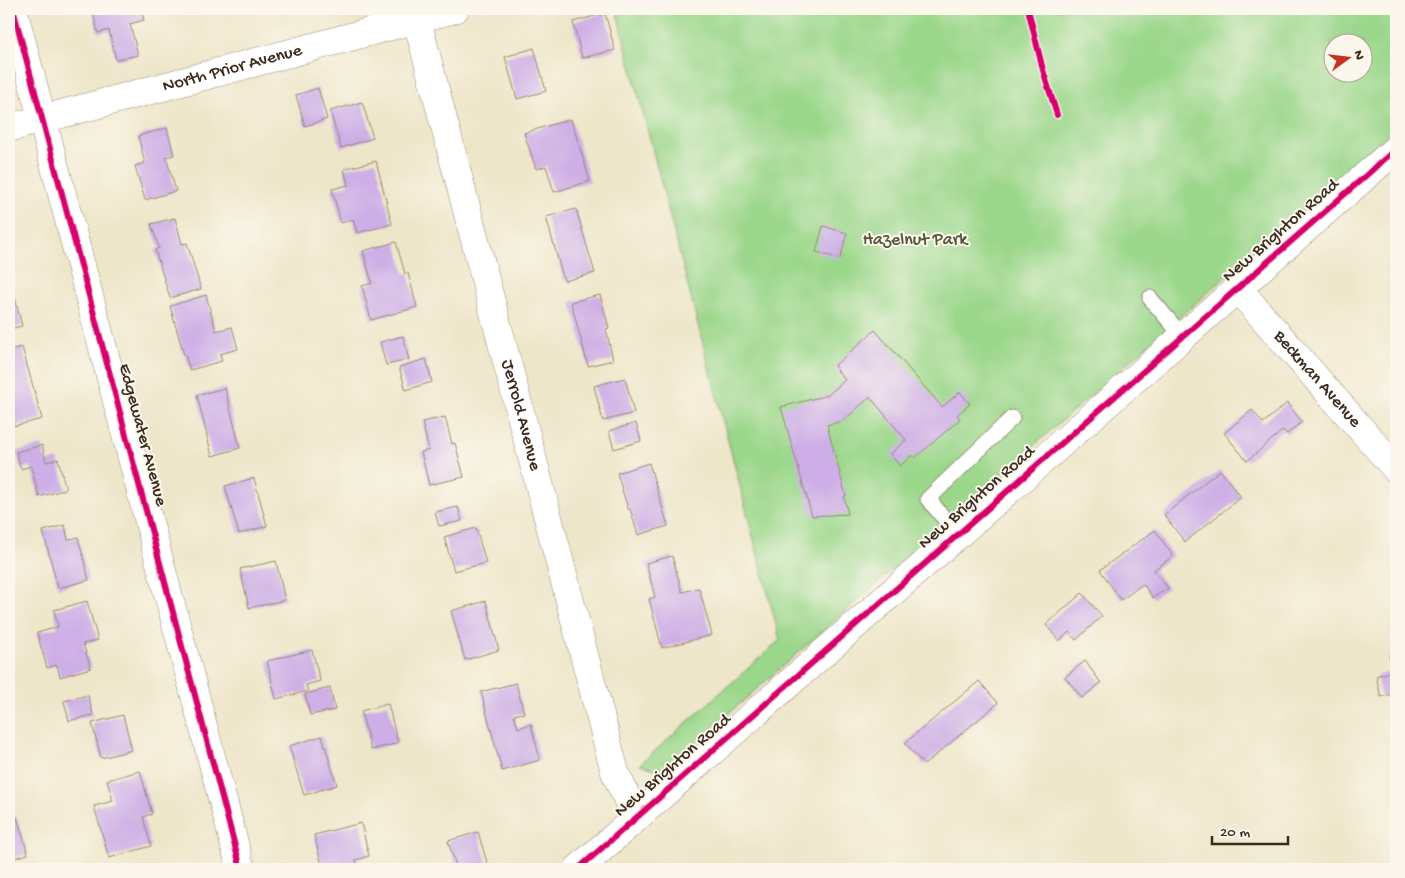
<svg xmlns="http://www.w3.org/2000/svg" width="1405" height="878" viewBox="0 0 1405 878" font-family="'Gochi Hand',sans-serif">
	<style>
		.green { fill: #9bd78b; stroke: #6b8054; fill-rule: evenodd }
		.building { fill: #cdaee6 }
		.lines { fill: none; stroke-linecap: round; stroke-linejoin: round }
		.service-casing { stroke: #948874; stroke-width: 17 }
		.minor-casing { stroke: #948874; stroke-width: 29 }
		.tertiary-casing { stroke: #948874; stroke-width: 29 }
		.service { stroke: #fff; stroke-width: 15 }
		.minor { stroke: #fff; stroke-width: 28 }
		.tertiary { stroke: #fff; stroke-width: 28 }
		.cycleway-casing { stroke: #fbf7ec; stroke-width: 9 }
		.cycleway { stroke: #d6006c; stroke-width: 6 }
		.labels { text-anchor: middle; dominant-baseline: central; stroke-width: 4; stroke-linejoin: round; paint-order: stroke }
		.street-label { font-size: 18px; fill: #3b2a1e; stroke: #fbf7ec }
		.park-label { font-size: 18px; fill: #535539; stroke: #fbf7ec }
	</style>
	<rect width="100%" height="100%" fill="#fbf7ec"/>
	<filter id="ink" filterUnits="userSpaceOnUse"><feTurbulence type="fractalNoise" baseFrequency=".02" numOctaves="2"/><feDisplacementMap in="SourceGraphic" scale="10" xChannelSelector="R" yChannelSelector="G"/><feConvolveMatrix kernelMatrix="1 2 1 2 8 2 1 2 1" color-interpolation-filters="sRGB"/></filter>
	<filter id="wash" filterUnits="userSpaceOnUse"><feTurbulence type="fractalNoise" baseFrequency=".0096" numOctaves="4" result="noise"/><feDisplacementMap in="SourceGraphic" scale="20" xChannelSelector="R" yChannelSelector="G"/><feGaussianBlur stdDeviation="1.12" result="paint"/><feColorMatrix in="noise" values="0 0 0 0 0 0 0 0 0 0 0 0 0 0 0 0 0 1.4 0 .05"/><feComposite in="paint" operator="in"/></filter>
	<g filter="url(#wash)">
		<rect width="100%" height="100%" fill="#eee6c9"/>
		<path class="green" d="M616 9H1396V127L668 767 654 769 640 764 780 640ZM1332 42H1362V72H1332Z"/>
		<g id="blocks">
			<path class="building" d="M92 9H141L144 20 130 24 138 55 116 60 109 30 98 33Z
				M605 13 615 50 582 58 573 22Z
				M534 48 546 91 517 99 505 57Z
				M318 88 327 119 305 126 296 95Z
				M362 102 373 138 341 148 330 111Z
				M571 119 590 181 554 192 546 166 536 169 524 133Z
				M167 128 174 155 166 157 176 191 145 200 135 166 145 163 138 136Z
				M376 161 392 224 357 233 353 219 341 223 332 189 348 185 344 169Z
				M576 209 595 273 564 281 546 217Z
				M175 218 182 244 187 243 201 289 170 298 155 250 159 248 151 224Z
				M823 226 847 233 840 259 816 252Z
				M396 242 405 274 408 273 417 307 371 320 362 286 372 283 363 251Z
				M9 275 22 326 9 329Z
				M206 295 216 331 232 327 238 349 220 354 222 361 190 370 185 355H184L170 306Z
				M600 295 609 328 606 329 613 360 588 366 571 302Z
				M875 330 942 407 960 392 970 404 957 415 960 419 915 458 912 455 900 466 890 454 906 440 870 397 843 421 827 425 846 496 844 497 848 514 812 516 781 407 828 395 845 380 834 366Z
				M403 336 409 360 386 365 380 342Z
				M22 347 42 419 14 426 9 406V350Z
				M426 359 432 382 406 390 399 367Z
				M625 378 634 413 603 421 594 386Z
				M225 388 240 448 212 456 197 395Z
				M1287 403 1302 422 1287 434 1283 430 1247 461 1224 433 1252 410 1263 423Z
				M445 417 452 444 455 443 464 477 429 485 421 452 429 450 422 422Z
				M636 423 641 441 614 449 609 431Z
				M42 445 46 462 58 459 66 489 39 497 31 466 21 469 16 452Z
				M649 463 668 526 638 535 630 509H628L617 473Z
				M1220 470 1241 497 1185 542 1164 515Z
				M254 478 267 526 239 534 225 486Z
				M458 507 462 521 439 526 435 512Z
				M65 525 68 540 78 537 89 580 58 588 43 531Z
				M476 528 486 563 454 571 444 537Z
				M1155 530 1173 556 1154 570 1168 588 1153 598 1143 584 1121 600 1100 570Z
				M672 556 682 592 699 588 712 635 662 648 649 599 655 597 646 563Z
				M276 561 285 600 249 608 240 569Z
				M1082 593 1102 616 1076 640 1069 632 1059 641 1046 625Z
				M87 601 98 640 83 644 91 668 60 677 57 665 47 668 37 633 58 627 54 610Z
				M486 601 499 650 465 660 451 611Z
				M312 650 320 681 306 685 308 691 276 699 267 661Z
				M1396 653V693L1381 697 1376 676 1393 671 1389 655Z
				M1085 661 1101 683 1082 698 1065 677Z
				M979 681 998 703 924 765 905 743Z
				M516 683 524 713 514 715 518 728 531 724 540 760 502 771 481 692Z
				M330 688 335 710 310 715 305 694Z
				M88 695 93 715 69 721 64 701Z
				M388 704 398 743 371 750 361 711Z
				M123 715 132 750 101 758 92 723Z
				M322 736 337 785 304 795 289 746Z
				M140 771 152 814 143 817 151 846 109 858 94 806 113 801 107 780Z
				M17 817 28 854 9 860V819Z
				M361 823 369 856 356 860 358 869H323L314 835Z
				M478 832 489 869H457L448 841Z"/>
		</g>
	</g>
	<g filter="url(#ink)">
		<use href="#blocks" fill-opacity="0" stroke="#948874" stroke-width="1"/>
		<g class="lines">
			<defs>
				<path id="service" d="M1150 298 1183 337
					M958 535 928 499 1012 418"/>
				<g id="minor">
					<path d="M13 9 241 869"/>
					<path id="s1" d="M414 9 615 772 636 818"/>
					<path id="s2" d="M9 128 455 9"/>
					<path id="s3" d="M1238 289 1396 469"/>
				</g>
				<path id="tertiary" d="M578 869 1396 149"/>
			</defs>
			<use href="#service" class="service-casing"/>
			<use href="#minor" class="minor-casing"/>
			<use href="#tertiary" class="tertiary-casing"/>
			<use href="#service" class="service"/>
			<use href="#minor" class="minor"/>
			<use href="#tertiary" class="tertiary"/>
			<defs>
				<path id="cycleway" d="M13 9 241 869
					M1028 9 1043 70 1057 115
					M578 869 1396 149"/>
			</defs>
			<use href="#cycleway" class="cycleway-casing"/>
			<use href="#cycleway" class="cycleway"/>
		</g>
	</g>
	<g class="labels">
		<g class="street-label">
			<text stroke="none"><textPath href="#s2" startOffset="231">North Prior Avenue</textPath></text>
			<text transform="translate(1281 231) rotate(-41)">New Brighton Road</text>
			<text stroke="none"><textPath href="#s3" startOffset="120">Beckman Avenue</textPath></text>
			<text stroke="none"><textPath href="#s1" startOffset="420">Jerrold Avenue</textPath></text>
			<text transform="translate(142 435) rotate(75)">Edgewater Avenue</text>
			<text transform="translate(977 498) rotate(-41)">New Brighton Road</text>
			<text transform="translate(673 766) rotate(-41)">New Brighton Road</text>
		</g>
		<g class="park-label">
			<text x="915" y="240">Hazelnut Park</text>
		</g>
	</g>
	<rect width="1405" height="878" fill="none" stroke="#fbf7ec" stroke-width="30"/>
	<g transform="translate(1348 58) rotate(75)"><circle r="24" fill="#fbf7ec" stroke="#aea59a"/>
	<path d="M0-4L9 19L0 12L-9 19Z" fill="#c8321e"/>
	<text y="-8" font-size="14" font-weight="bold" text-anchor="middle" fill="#3b2a1e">N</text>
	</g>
	<path d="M1212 836v8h76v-8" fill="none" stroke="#3b2a1e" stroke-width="2.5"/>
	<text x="1220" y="836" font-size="15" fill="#3b2a1e" stroke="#fbf7ec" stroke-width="4" paint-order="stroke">20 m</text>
</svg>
